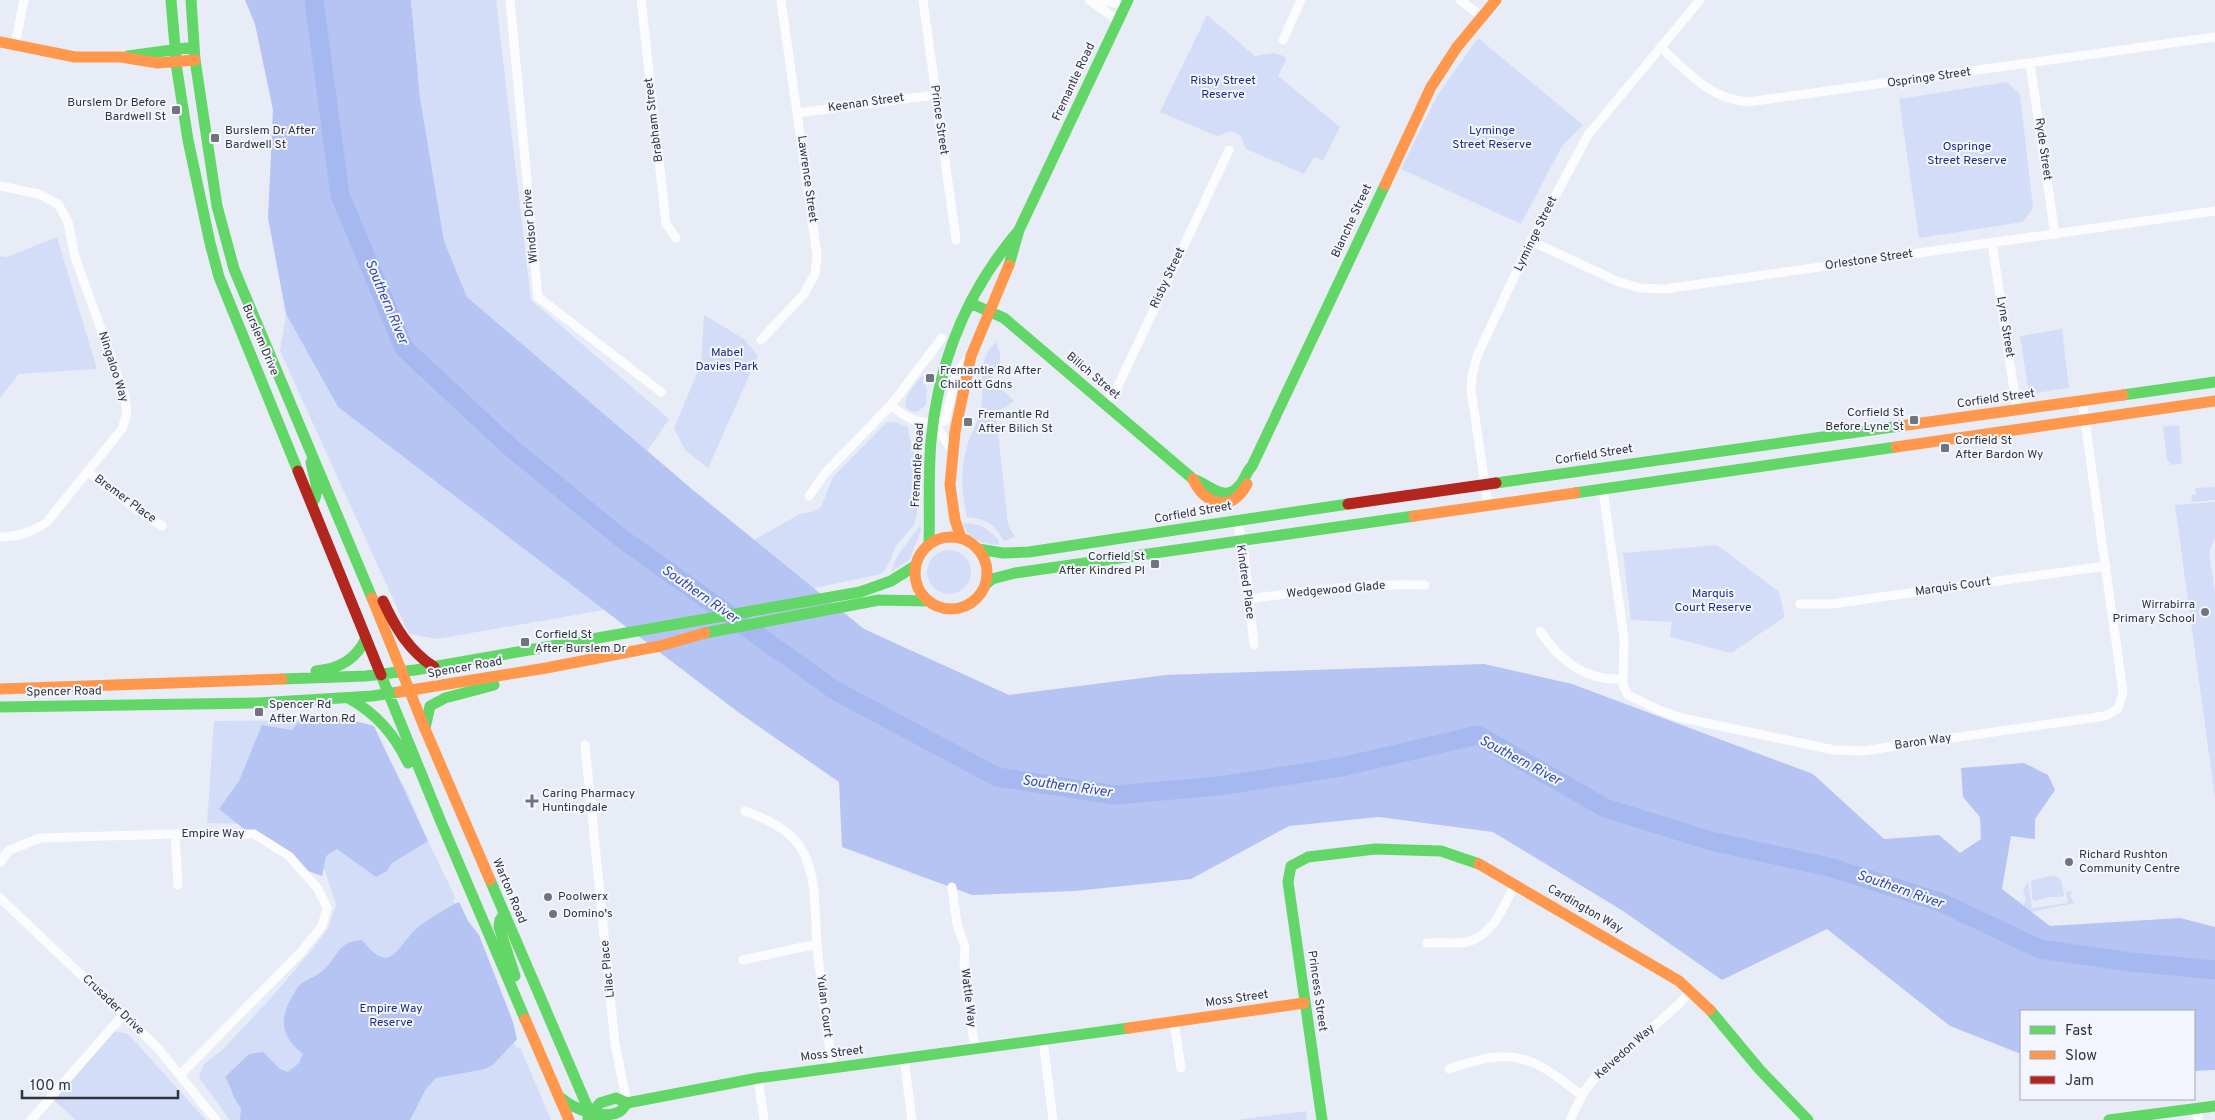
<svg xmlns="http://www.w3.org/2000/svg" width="2215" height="1120" viewBox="0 0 2215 1120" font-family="Overpass,sans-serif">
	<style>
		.green { fill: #d4ddf8 }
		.forest { fill: #b5c4f2 }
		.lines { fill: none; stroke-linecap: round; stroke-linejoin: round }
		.river { stroke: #a6b8f0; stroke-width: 19 }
		.street { stroke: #fcfcfe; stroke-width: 9 }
		.fast { stroke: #63d668; stroke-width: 11 }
		.slow { stroke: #ff974d; stroke-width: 11 }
		.jam { stroke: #b3261e; stroke-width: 11 }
		.poi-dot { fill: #71747c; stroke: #f3f6fe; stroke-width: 2 }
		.labels { text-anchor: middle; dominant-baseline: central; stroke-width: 4; stroke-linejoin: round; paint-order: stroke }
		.street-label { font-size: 12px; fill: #31343b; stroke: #f3f6fe }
		.park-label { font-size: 12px; fill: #1d2b80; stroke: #f3f6fe }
		.poi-label { font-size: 12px; fill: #31343b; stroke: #f3f6fe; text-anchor: start }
		.water-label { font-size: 14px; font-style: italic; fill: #354aa2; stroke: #f3f6fe }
	</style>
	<rect width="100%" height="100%" fill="#e8ecf6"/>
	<path class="green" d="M411 0H496L531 300 669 419 647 451 467 297 444 241 420 98Z
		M1207 15 1255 56 1273 53 1284 56 1286 60 1278 76 1340 127 1323 161 1314 157 1304 174 1246 149 1240 135 1232 131 1217 136 1160 112Z
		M1478 38 1583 125 1562 146 1521 224 1401 169 1437 96Z
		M2007 82 2020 94 2033 208 2023 222 1919 238 1899 99Z
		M57 237 97 369 19 374 0 398V256L7 257Z
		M286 314 338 407 604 610 437 639 409 634 280 351Z
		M704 315 744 339 758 356 708 468 685 450 674 428 701 364Z
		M2062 329 2069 388 2029 394 2020 336Z
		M996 342C1003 359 1001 363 991 378L1014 401 996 413 1008 525 1015 537 1004 541C993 522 988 520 967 517 961 491 960 465 969 440 973 430 979 419 981 408 985 383 975 362 996 342Z
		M922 376 924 377 922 383 926 385 927 390 926 405 917 412C892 410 914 385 922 376Z
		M887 422H895L908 427 909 436 919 467 917 515 914 525 896 546 887 567 881 574 814 588 754 540 800 514 813 512 821 507 833 477Z
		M2179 425 2182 463 2172 465 2167 459 2163 427Z
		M2215 487V500L2192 502 2191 495H2196L2195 488Z
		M2215 502V538L2209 553 2215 594V798L2175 505Z
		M964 523C984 524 985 528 999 540V545C984 544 968 541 963 524Z
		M920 525 921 530 910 559 891 572 898 555Z
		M1717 545 1779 592 1785 617 1731 653 1670 637 1672 622 1631 620 1623 553Z
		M927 572a22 22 0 1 1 44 0a22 22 0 1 1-44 0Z
		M333 720 372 726 407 792 428 841 456 899 453 900 517 1049 520 1047 551 1120H230L199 1078 203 1065 222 1050 270 999 311 951 328 928 336 905 325 871 293 839 263 824 207 823 214 721Z
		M2054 875 2061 880 2064 895 2062 897H2048L2035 901 2032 899 2031 881Z
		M2028 881 2032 908 2068 903 2066 892 2072 891 2070 896 2074 903 2026 913 2023 908 2026 899 2023 891Z
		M114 1031 128 1034 206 1120H76L51 1098 98 1043Z
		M1306 1111 1307 1120H1236Z"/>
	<path class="forest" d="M245 0H411L420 98 444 241 467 297 693 490 864 629 1009 695 1166 675 1484 664 1572 684 1813 774 1884 839 1939 835 1960 853 1981 839 1980 817 1963 797 1961 768 2024 763 2048 775 2055 790 2035 819V839L2011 836 2002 889 2050 926 2180 918 2215 927V1070L2194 1071V1011H2021V1054L1950 1026 1827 929 1722 980 1623 911 1493 832 1379 817 1289 826 1191 879 1075 891 972 895 842 847 839 782 738 712 338 407 286 314 268 218 273 110 255 24Z
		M301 719H348L374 726 428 841 392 863 387 871 376 877 337 849 326 856 322 876C288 866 247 831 219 809L239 781 262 725 292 730Z
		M459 902 468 921 479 935 513 1022 517 1039 494 1064 485 1069 436 1078 426 1089 410 1120H240L241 1108C233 1100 232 1088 225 1077L249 1054 263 1052 280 1069 288 1072 299 1063 303 1054C282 1038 278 1020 292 997 295 992 297 987 301 984 307 979 315 977 321 972 338 959 336 941 362 940 391 976 395 949 416 929 422 923 451 905 459 902Z"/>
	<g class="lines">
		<path class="river" d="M314 0 340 195 404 348 509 446 621 538 836 691 997 777 1115 795 1219 786 1341 767 1478 735 1605 808 1711 841 1829 867 1940 902 2040 949 2131 962 2215 970"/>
		<path class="street" d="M510 0 538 297 661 392
			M641 0 666 224 676 238
			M923 0 956 240
			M1089 0 1118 20
			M1103 0 1125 6
			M1460 0 1481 16
			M1283 40 1301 0
			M15 45 24 0
			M1660 47C1688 72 1709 99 1748 102L2215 37
			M2030 63 2055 235
			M797 113 935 95
			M0 186 39 194 58 204 68 222 75 257 125 396 127 413 122 429 46 523C31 532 18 537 0 537
			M1531 241 1619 282 1640 288 1665 289 2215 211
			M1992 243 2017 410
			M761 340 804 294 815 274 817 255 781 0
			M1104 404 1117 388 1229 150
			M891 405C907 420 924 427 945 421L957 372 969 358
			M933 424 941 433 951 449
			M88 472 135 508 162 526
			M1603 490 1624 638 1623 685 1628 695 1659 710 1678 717 1834 750 1862 751 2105 716 2118 709 2123 692 2082 400
			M809 496 826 472 891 405 942 338
			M1488 505 1471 390 1472 376 1477 356 1531 241 1588 135 1700 0
			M1237 519 1244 554 1254 645
			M1248 599C1306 591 1366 583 1425 585
			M1800 604H1831L2106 566
			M1540 631C1559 660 1586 681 1622 679
			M585 745 615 1044 627 1103
			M745 811C762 818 781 825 794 839 819 866 814 912 817 945 821 986 827 1026 832 1067
			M175 834 178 885
			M0 863 8 851 40 838 175 834H254L289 856 318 889 327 908 322 926 301 952 180 1075
			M952 887 957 924 965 947 964 969 975 1050
			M0 898 157 1047 216 1120
			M1427 943C1440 942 1454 944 1467 942 1493 936 1504 906 1515 884
			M743 960 817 944
			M1174 1022 1181 1068
			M1043 1040 1053 1120
			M904 1059 912 1120
			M1449 1069C1478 1059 1507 1050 1536 1064 1552 1071 1567 1085 1582 1095
			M758 1078 764 1120
			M2197 1107 2198 1120
			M31 1120 123 1015
			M1570 1120 1582 1095 1593 1080 1678 1005 1691 991"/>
		<path class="fast" d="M171 0 177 70 188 140 210 243 219 277 298 471
			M191 0 195 60 217 206 234 269 372 598
			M128 56 194 47
			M1009 265 1019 230 1128 0
			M970 303 1004 318 1193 479C1208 483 1225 504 1239 486 1245 480 1246 472 1252 466L1385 185
			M2123 395 2215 382
			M311 462C313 476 322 491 312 503
			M1496 483 1900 426
			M1575 493 1896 447
			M929 544C930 510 928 475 931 441 938 362 968 290 1019 230
			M978 549 1003 553 1029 552 1348 504
			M986 584 992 579 1015 573 1414 516
			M705 633 879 600 928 601
			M316 671C339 669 356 660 366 638
			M381 675 441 822 525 1019
			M282 679 366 676 415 670 860 592 891 581 915 566
			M350 699C377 714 395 735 408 763
			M0 707 258 703 372 696 399 692
			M425 728 430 706 445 698 494 685
			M490 880 593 1120
			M504 914 500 920 499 927 515 976
			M1710 1010 1760 1070 1808 1120
			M561 1098C574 1109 601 1120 619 1112 622 1110 625 1106 627 1103L758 1078 1129 1028
			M588 1118 600 1103 616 1098 627 1103
			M1322 1120 1288 882 1291 866 1308 857 1375 849 1441 851 1479 864
			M2109 1120 2215 1106"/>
		<path class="slow" d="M0 42 75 57H121L158 63 195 60
			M1385 185 1431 87 1457 47 1496 0
			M1900 426 2123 395
			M1896 447 2215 401
			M1193 479C1205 506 1232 513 1247 484
			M1414 516 1575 493
			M915 573a36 36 0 1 1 72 0a36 36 0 1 1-72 0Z
			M961 538 955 520 950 485 955 432 971 356 1009 265
			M372 598 425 729 490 880
			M0 689 282 679
			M399 692 546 668 660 646 705 633
			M1479 864 1679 981 1710 1010
			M525 1019 569 1120
			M1129 1028 1304 1003"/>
		<path class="jam" d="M298 471 381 675
			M1348 504 1496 483
			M383 601C395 627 409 651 434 667"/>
	</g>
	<g class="poi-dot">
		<rect x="171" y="105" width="10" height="10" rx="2.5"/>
		<rect x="210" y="133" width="10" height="10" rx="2.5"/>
		<rect x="925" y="373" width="10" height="10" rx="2.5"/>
		<rect x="1909" y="415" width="10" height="10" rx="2.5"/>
		<rect x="963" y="417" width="10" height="10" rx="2.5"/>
		<rect x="1940" y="443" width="10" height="10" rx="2.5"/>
		<rect x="1150" y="559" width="10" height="10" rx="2.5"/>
		<circle cx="2205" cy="612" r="5"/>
		<rect x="520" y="637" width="10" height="10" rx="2.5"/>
		<rect x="254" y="707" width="10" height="10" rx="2.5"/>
		<path d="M529.5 793.5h5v5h5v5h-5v5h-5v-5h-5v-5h5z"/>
		<circle cx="2069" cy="862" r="5"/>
		<circle cx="548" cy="897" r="5"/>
		<circle cx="553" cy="914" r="5"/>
	</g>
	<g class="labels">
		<g class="street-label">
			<text transform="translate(1929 78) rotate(-8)">Ospringe Street</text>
			<text transform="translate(1074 82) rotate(-65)">Fremantle Road</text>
			<text transform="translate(866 103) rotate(-8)">Keenan Street</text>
			<text transform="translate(654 120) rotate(-97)">Brabham Street</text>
			<text transform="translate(939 120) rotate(82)">Prince Street</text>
			<text transform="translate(2043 149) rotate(82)">Ryde Street</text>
			<text transform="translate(807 179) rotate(82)">Lawrence Street</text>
			<text transform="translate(1352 221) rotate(-65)">Blanche Street</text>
			<text transform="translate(531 226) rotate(-95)">Windsor Drive</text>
			<text transform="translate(1536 234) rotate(-64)">Lyminge Street</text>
			<text transform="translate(1869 260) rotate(-8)">Orlestone Street</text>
			<text transform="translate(1168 278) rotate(-65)">Risby Street</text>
			<text transform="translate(2005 327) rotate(81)">Lyne Street</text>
			<text transform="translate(260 340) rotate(67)">Burslem Drive</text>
			<text transform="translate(113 367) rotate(72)">Ningaloo Way</text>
			<text transform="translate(1093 376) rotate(40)">Bilich Street</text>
			<text transform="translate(1996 399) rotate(-8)">Corfield Street</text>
			<text transform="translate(1594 455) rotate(-9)">Corfield Street</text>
			<text transform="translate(918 465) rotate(-87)">Fremantle Road</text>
			<text transform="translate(125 499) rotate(36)">Bremer Place</text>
			<text transform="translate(1193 513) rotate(-10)">Corfield Street</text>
			<text transform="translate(1245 582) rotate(82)">Kindred Place</text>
			<text transform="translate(1953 587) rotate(-8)">Marquis Court</text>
			<text transform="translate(1336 590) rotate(-5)">Wedgewood Glade</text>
			<text transform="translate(465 668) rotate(-10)">Spencer Road</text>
			<text transform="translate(64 692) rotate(-1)">Spencer Road</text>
			<text transform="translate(1923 742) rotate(-8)">Baron Way</text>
			<text x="213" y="834">Empire Way</text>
			<text transform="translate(509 891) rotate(67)">Warton Road</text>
			<text transform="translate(1585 909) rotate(30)">Cardington Way</text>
			<text transform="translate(608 969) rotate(-96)">Lilac Place</text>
			<text transform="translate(1317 991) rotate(82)">Princess Street</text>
			<text transform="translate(968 998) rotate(83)">Wattle Way</text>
			<text transform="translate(1237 999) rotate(-8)">Moss Street</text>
			<text transform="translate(113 1005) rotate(44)">Crusader Drive</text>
			<text transform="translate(824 1006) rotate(83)">Yulan Court</text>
			<text transform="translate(1625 1052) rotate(-42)">Kelvedon Way</text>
			<text transform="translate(832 1054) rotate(-7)">Moss Street</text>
		</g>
		<g class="park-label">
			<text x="1223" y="81">Risby Street<tspan x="1223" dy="14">Reserve</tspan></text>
			<text x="1492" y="131">Lyminge<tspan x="1492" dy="14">Street Reserve</tspan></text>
			<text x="1967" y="147">Ospringe<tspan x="1967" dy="14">Street Reserve</tspan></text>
			<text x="727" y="353">Mabel<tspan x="727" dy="14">Davies Park</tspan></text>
			<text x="1713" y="594">Marquis<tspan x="1713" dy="14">Court Reserve</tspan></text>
			<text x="391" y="1009">Empire Way<tspan x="391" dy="14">Reserve</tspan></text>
		</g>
		<g class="poi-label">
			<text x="166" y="103" text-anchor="end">Burslem Dr Before<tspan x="166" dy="14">Bardwell St</tspan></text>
			<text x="225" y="131">Burslem Dr After<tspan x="225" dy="14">Bardwell St</tspan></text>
			<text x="940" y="371">Fremantle Rd After<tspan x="940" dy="14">Chilcott Gdns</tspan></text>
			<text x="1904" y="413" text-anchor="end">Corfield St<tspan x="1904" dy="14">Before Lyne St</tspan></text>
			<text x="978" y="415">Fremantle Rd<tspan x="978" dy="14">After Bilich St</tspan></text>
			<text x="1955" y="441">Corfield St<tspan x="1955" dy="14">After Bardon Wy</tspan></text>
			<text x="1145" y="557" text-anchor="end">Corfield St<tspan x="1145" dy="14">After Kindred Pl</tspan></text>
			<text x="2195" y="605" text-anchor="end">Wirrabirra<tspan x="2195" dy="14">Primary School</tspan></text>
			<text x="535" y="635">Corfield St<tspan x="535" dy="14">After Burslem Dr</tspan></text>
			<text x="269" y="705">Spencer Rd<tspan x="269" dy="14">After Warton Rd</tspan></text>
			<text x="542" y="794">Caring Pharmacy<tspan x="542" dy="14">Huntingdale</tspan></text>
			<text x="2079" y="855">Richard Rushton<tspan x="2079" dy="14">Community Centre</tspan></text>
			<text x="558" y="897">Poolwerx</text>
			<text x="563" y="914">Domino's</text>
		</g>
		<g class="water-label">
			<text transform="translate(386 302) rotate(67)">Southern River</text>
			<text transform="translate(700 595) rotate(35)">Southern River</text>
			<text transform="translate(1520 761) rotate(28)">Southern River</text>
			<text transform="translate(1067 787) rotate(8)">Southern River</text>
			<text transform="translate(1900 890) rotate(19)">Southern River</text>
		</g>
	</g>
	<rect x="2020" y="1010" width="175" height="90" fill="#f3f6fe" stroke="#a5a8b0"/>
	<rect x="2030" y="1026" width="25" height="8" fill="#63d668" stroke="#a5a8b0"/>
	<text x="2065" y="1035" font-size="15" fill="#31343b">Fast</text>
	<rect x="2030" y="1051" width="25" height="8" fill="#ff974d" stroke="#a5a8b0"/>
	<text x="2065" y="1060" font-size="15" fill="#31343b">Slow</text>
	<rect x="2030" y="1076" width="25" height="8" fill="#b3261e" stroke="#a5a8b0"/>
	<text x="2065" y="1085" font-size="15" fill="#31343b">Jam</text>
	<path d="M22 1090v8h156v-8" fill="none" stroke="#31343b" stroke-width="2.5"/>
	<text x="30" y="1090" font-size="15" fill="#31343b" stroke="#f3f6fe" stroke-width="4" paint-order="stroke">100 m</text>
</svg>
